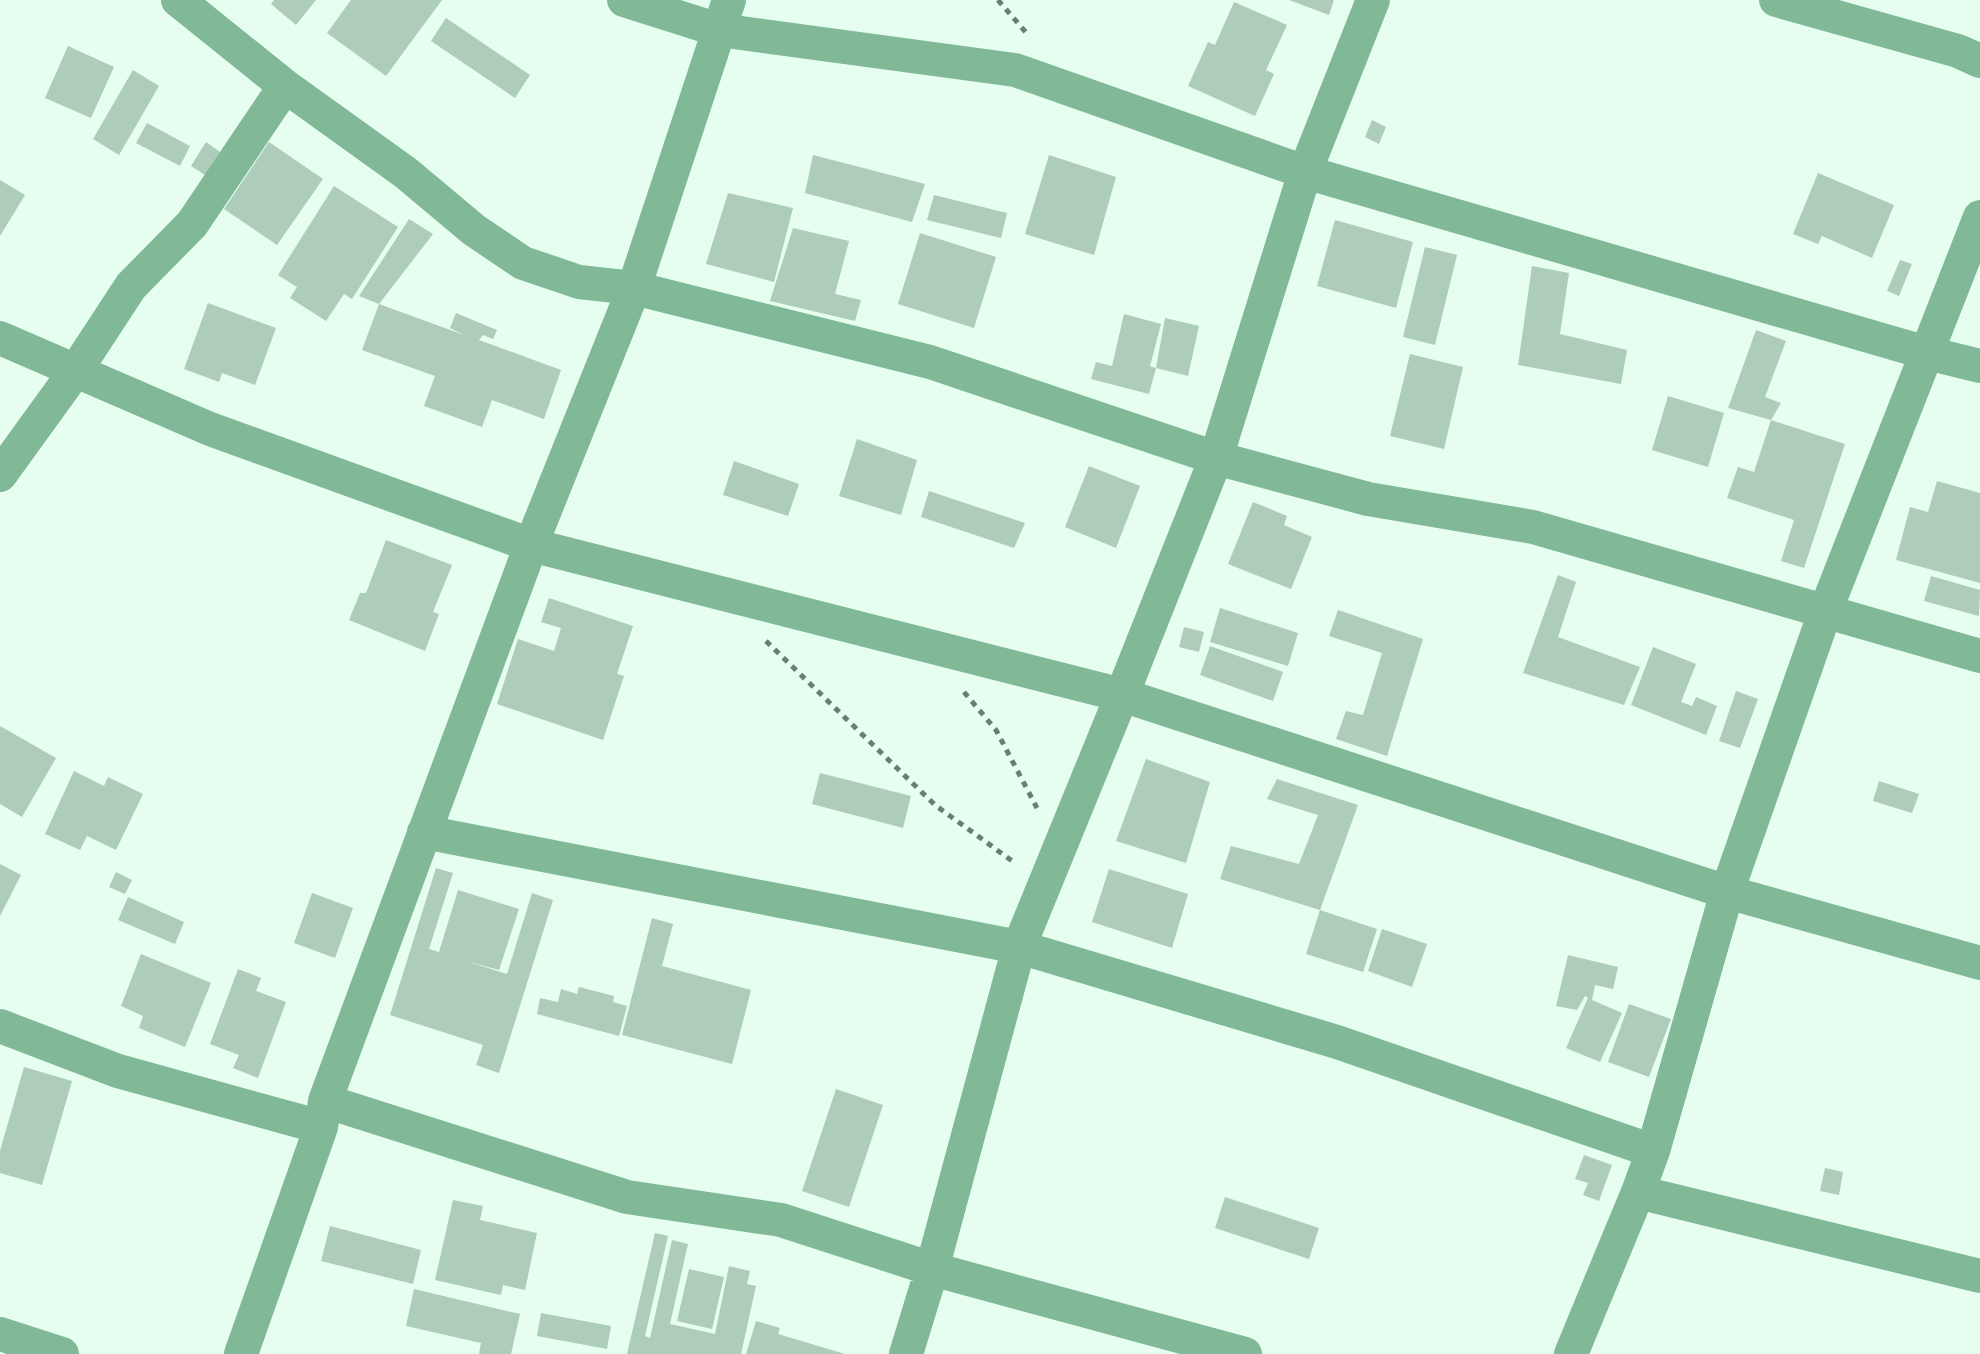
<svg xmlns="http://www.w3.org/2000/svg" width="1980" height="1354" viewBox="0 0 1980 1354" font-family="Manrope,sans-serif">
	<style>
		.building { fill: #adccb9 }
		.lines { fill: none; stroke-linecap: round; stroke-linejoin: round }
		.path { stroke: #6b7c72; stroke-width: 5; stroke-dasharray: 6 6; stroke-linecap: butt }
		.minor { stroke: #81b898; stroke-width: 34 }
	</style>
	<rect width="100%" height="100%" fill="#e5feef"/>
	<path class="building" d="M274 0H316L296 25 271 4Z
		M351 0H442L386 76 327 33Z
		M1289 0H1334L1329 15Z
		M1234 2 1287 25 1266 70 1274 74 1255 116 1188 86 1208 42 1215 45Z
		M446 18 530 75 515 98 431 41Z
		M68 46 114 67 91 118 45 98Z
		M133 70 159 86 119 155 93 139Z
		M1372 120 1386 127 1379 144 1365 137Z
		M147 123 190 146 180 166 136 143Z
		M206 142 220 152 205 175 191 166Z
		M269 142 323 179 277 245 224 209Z
		M813 155 925 184 912 222 805 193Z
		M1049 155 1116 177 1094 255 1025 234Z
		M1818 173 1894 205 1872 258 1822 236 1818 244 1793 234Z
		M0 180 25 195 0 236Z
		M334 186 398 227 352 299 344 294 326 321 290 298 297 287 278 275Z
		M728 193 793 208 774 282 706 264Z
		M934 195 1007 213 1001 238 927 220Z
		M409 219 433 234 379 304 359 296Z
		M1335 220 1413 242 1396 308 1317 286Z
		M793 228 849 241 835 294 861 300 855 321 770 301Z
		M920 233 996 257 974 328 898 304Z
		M1425 247 1457 255 1435 345 1403 337Z
		M1900 260 1912 264 1899 296 1887 291Z
		M1532 266 1569 273 1560 334 1627 350 1621 384 1518 365Z
		M208 303 276 328 255 385 222 373 219 382 184 369Z
		M379 304 464 335 450 328 456 313 497 330 493 339 483 335 479 340 561 370 544 419 492 400 482 427 424 406 435 376 362 350Z
		M1124 314 1161 324 1150 366 1156 368 1149 394 1091 379 1096 362 1112 366Z
		M1165 318 1199 326 1188 376 1156 368Z
		M1756 330 1786 341 1765 397 1781 403 1771 420 1728 408Z
		M1410 354 1463 367 1444 449 1390 436Z
		M1668 396 1724 413 1708 467 1652 450Z
		M1771 420 1845 444 1804 568 1781 561 1794 520 1727 498 1738 467 1754 472Z
		M857 439 917 460 901 515 839 496Z
		M734 461 799 484 788 516 723 495Z
		M1089 466 1140 486 1116 548 1065 527Z
		M1937 481 1980 493V583L1896 560 1910 507 1928 512Z
		M929 491 1025 523 1014 548 921 517Z
		M1253 502 1287 516 1284 525 1312 537 1291 589 1228 564Z
		M386 540 452 565 433 612 439 614 425 651 349 620 360 593H366Z
		M1558 575 1576 582 1558 637 1640 667 1624 705 1523 673Z
		M1931 576 1980 590 1979 616 1924 601Z
		M549 598 633 626 617 674 624 676 603 740 497 704 518 639 554 651 561 628 541 622Z
		M1220 608 1298 633 1288 666 1210 642Z
		M1338 610 1423 639 1387 756 1336 739 1346 711 1363 715 1382 653 1329 636Z
		M1184 627 1204 632 1199 652 1179 647Z
		M1210 646 1283 672 1273 701 1200 675Z
		M1653 647 1696 664 1681 702 1692 706 1696 697 1717 706 1706 735 1631 705Z
		M1736 691 1758 699 1740 748 1719 741Z
		M0 726 56 758 22 817 0 804Z
		M1146 759 1210 782 1186 863 1116 841Z
		M74 771 104 786 108 777 143 794 116 850 87 836 80 850 45 834Z
		M820 773 911 796 903 828 812 804Z
		M1277 779 1358 805 1320 910 1220 879 1231 846 1299 864 1318 815 1267 799Z
		M1879 781 1919 794 1912 813 1873 801Z
		M0 864 21 875 0 916Z
		M436 868 453 873 429 949 439 952 458 890 519 909 499 970 466 961 507 974 532 893 553 900 499 1073 476 1065 483 1045 390 1015Z
		M1109 869 1188 894 1172 948 1092 922Z
		M116 872 132 880 125 894 109 887Z
		M312 893 353 908 335 958 294 943Z
		M128 897 184 922 175 944 118 920Z
		M1320 910 1377 929 1363 972 1306 954Z
		M652 918 673 924 662 966 751 990 732 1064 622 1035Z
		M1382 929 1427 944 1412 987 1368 971Z
		M141 954 211 983 185 1047 139 1028 143 1016 121 1006Z
		M1568 955 1618 967 1613 989 1595 985 1592 1000 1622 1013 1600 1062 1566 1048 1588 998 1585 996 1577 1010 1556 1006Z
		M238 969 261 978 256 991 286 1002 258 1078 233 1068 239 1055 210 1044Z
		M579 987 614 996 613 1002 627 1006 619 1036 537 1014 540 998 558 1002 561 989 577 994Z
		M1629 1004 1671 1019 1649 1077 1608 1062Z
		M24 1067 72 1081 42 1185 0 1173V1151Z
		M836 1089 883 1105 849 1207 802 1191Z
		M1584 1155 1612 1165 1599 1201 1583 1195 1588 1183 1575 1179Z
		M1825 1168 1843 1172 1839 1195 1820 1191Z
		M1225 1197 1319 1228 1309 1259 1215 1228Z
		M453 1200 483 1206 480 1220 537 1233 525 1290 503 1285 501 1295 435 1280Z
		M330 1226 421 1250 413 1284 321 1261Z
		M655 1233 668 1236 645 1336 650 1338 672 1240 688 1244 670 1324 715 1334 729 1266 750 1271 747 1284 756 1286 741 1354H627Z
		M689 1269 724 1277 712 1329 677 1321Z
		M414 1289 520 1314 511 1354H479L481 1343 406 1326Z
		M541 1313 611 1326 607 1349 537 1336Z
		M756 1321 780 1328 778 1334 845 1354H746Z"/>
	<g class="lines">
		<path class="path" d="M998 0 1029 36
			M766 641 935 805 1015 863
			M964 692 996 730 1037 808"/>
		<path class="minor" d="M178 0 285 86 406 173 474 230 523 263 579 282 634 288 930 362 1216 458 1368 499 1533 527 1980 656
			M624 0 719 30 1015 70 1305 172 1927 353 1980 366
			M1776 0 1958 51 1980 61
			M0 338 210 429 531 545 1122 695 1727 892 1980 963
			M0 475 76 370 131 286 192 224 285 86
			M424 832 1019 947 1337 1042 1653 1151
			M0 1026 118 1071 321 1127
			M325 1101 627 1197 781 1220 932 1269 1245 1354
			M1638 1192 1980 1276
			M0 1334 62 1354
			M241 1354 321 1127 325 1101 531 545 634 288 729 0
			M906 1354 932 1269 1019 947 1122 695 1216 458 1305 172 1373 0
			M1571 1354 1638 1192 1653 1151 1727 892 1825 612 1980 217"/>
	</g>
</svg>
